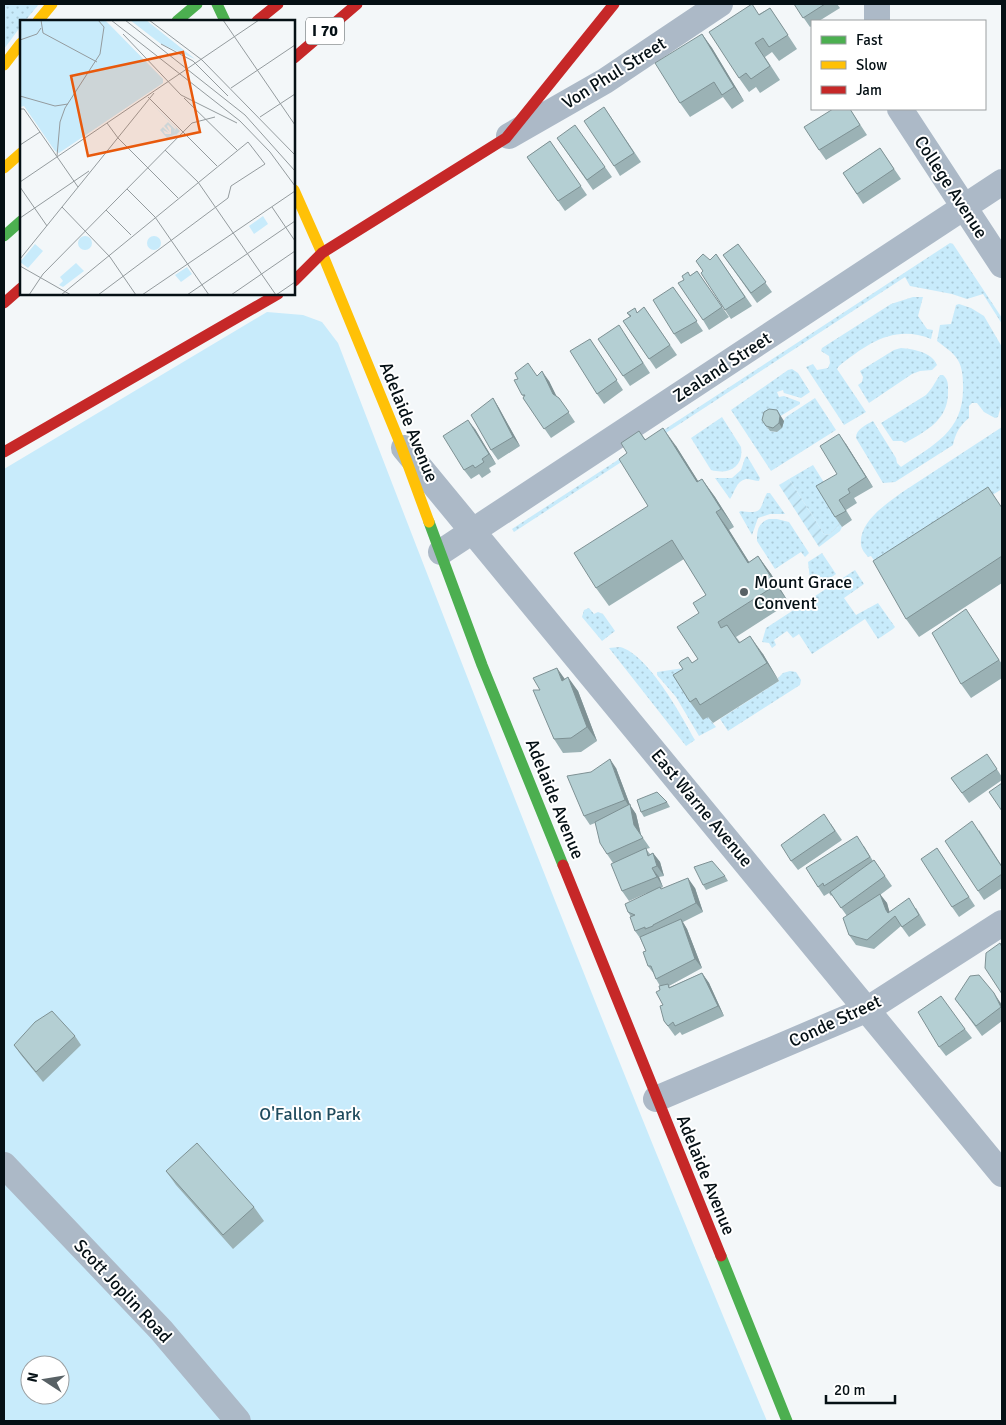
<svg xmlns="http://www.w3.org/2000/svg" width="1006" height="1425" viewBox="0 0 1006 1425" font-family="Signika,sans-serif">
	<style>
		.grass { fill: url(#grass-dots) }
		.park { fill: #c8ebfb; fill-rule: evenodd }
		.garden { fill: url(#garden-furrows) }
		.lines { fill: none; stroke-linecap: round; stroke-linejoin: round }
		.street { stroke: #acb9c7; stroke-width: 26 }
		.fast { stroke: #4caf50; stroke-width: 11 }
		.slow { stroke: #ffc107; stroke-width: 11 }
		.jam { stroke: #c62828; stroke-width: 11 }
		.wall { fill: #9bb2b5 }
		.shaded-wall { fill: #7e9194 }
		.building { fill: #b4cfd3; stroke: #7e9194 }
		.poi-dot { fill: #586165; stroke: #fff; stroke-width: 2 }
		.labels { text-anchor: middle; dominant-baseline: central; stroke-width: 4; stroke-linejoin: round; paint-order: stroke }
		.shield { fill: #fff; stroke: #50585b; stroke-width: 1 }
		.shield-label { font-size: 16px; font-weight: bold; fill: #051015 }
		.street-label { font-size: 18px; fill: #051015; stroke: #fff }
		.poi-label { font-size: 18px; fill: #051015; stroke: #fff; text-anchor: start }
		.park-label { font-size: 18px; fill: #1f4b5d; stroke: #fff }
		.inset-road { fill: none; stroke: #949b9e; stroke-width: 1 }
		.view { fill: #e8590c; fill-opacity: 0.15; stroke: #e8590c; stroke-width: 2.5 }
		.inset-edge { fill: none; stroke: #051015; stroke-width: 2.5 }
	</style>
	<defs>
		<pattern id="grass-dots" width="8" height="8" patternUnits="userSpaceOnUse" patternTransform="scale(1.25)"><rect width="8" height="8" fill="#c8ebfb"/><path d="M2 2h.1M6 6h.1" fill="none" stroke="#aac8d6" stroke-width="1.8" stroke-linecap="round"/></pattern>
		<pattern id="garden-furrows" width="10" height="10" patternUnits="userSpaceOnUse" patternTransform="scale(1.25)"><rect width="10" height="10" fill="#c8ebfb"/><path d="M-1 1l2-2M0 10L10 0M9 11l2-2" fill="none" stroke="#aac8d6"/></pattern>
	</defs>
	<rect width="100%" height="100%" fill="#f3f7f9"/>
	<path class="grass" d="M4 4H39L25 21H21V26L4 49Z
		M950 243 953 244 1002 318V324L983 294 967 299 952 294 910 286 905 277 514 532 512 529Z
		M913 297H923L918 316 927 329 933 330 931 339C894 324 867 344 839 366L837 369 866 412 844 425 806 367 813 364 817 370 828 368 830 363 829 356 821 351 822 348 891 304Z
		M959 304 971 308 984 316 1002 347V402L998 417 995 418 984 412 977 403H972L969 406V418C960 425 955 434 953 445L895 482 883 483 856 438C856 429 866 425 873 421L896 458 897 463 901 467C934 444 964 432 963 386 963 375 962 364 955 356 950 350 943 346 937 341L940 325 951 324 956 305Z
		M901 348C913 349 932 352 937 365L932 370 920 371 912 374 869 403 858 385 862 382 863 377 860 371 894 350Z
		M792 369 798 373 810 392 801 398 784 393 783 390 777 392 779 397 784 396 800 402V404L766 425 770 431 777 432 786 417 815 398 836 430 771 471 731 410 788 370Z
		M940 375H943C949 380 948 386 948 393 948 420 926 431 905 443L902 441H893L881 423 926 395C932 389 935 382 940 375Z
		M722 417 741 447C744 467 729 475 711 470L691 438Z
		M1002 427V489L878 566 871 556 868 557C865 553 861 549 861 544 859 522 886 504 901 493Z
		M747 456 760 478 759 481C755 481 751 479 746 479 736 481 735 492 730 499L715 478H732L741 470 745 458Z
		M813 465 830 492 840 523 829 535 824 534 789 479Z
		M767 493H770L785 514H770L758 518 752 535 739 512 741 511C765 515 759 507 767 493Z
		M769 519H777L789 522 809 553 805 557 801 552 775 569 757 541C757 530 758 523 769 519Z
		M822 553 836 574 817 587H815L810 579 808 562Z
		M855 570 864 584 844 598 856 615 878 603 895 627 893 629 878 639 865 619 812 654 799 634 793 638 787 631 774 640 776 645 772 648 769 643 762 642 766 628Z
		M589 608 594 614 598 612 603 614 615 631 602 641 582 617 584 610Z
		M620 647C648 654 681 715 695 740L686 746 609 648Z
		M684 668 708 717 716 727 699 736 676 697 657 675V672Z
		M790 671 796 672 801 680 800 685 728 731 720 719 779 681 778 678 783 673Z"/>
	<path class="park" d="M267 312 303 315 322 322 338 343C477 704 617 1065 767 1421H4V469ZM30 1365H60V1395H30Z"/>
	<path class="garden" d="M789 479 824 534 829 535 840 523 842 527 840 531 819 547 779 485Z"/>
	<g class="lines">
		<path class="street" d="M877 4V21
			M900 109 1002 265
			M509 136 605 81 720 4
			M404 448 1002 1174
			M441 552 1002 182
			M656 1099 868 1009 1002 923
			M4 1165 161 1330 238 1421"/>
		<path class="fast" d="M217 4 225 21
			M177 21 197 4
			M4 236 21 221
			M429 522 482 665 563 865
			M721 1256 787 1421"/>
		<path class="slow" d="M38 21 52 4
			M4 65 21 43
			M4 168 21 153
			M294 190 322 253
			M322 253 400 443 429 522"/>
		<path class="jam" d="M257 21 278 4
			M294 58 357 4
			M294 281 322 253 506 138 614 4
			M4 303 21 288
			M4 452 278 294
			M563 865 721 1256"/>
	</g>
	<path class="wall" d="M794 4H837L840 8 819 21H812V26L810 27Z
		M770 8 797 49 779 61 772 52 765 57 780 80 760 93 756 87 749 92 739 78 759 14Z
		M702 34 712 48 744 101 732 109 723 97 690 117 680 103Z
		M604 107 641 162 620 176 614 166Z
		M833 109H850L867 135 826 160 819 150Z
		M557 138 605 167 612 177 593 190Z
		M550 141 587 195 565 211 527 157Z
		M880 148 901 179 863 204 843 173Z
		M738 244 772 292 757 303 723 255Z
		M716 254 752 306 731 319 725 310 703 271 710 260Z
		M697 271 729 317 709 330 703 320 691 275Z
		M673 287 703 331 681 344 674 334Z
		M644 307 677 355 656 369 623 321 630 317 627 313 638 312Z
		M625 334 650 373 630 386 598 339Z
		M590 339 623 390 604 404 597 394Z
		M537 375 549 381 556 396 559 398 575 422 551 438 523 398 524 397 522 395Z
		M493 398 499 408 520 446 498 460 491 450Z
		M762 420 784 421 782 428 777 432 770 431Z
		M475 429 496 464 489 468 491 472 482 478 479 474 471 479 464 470Z
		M639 431 645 439 676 446 698 481 702 479 715 497 734 527 729 530 749 562 758 556 771 574 789 603 736 637 740 642 763 654 779 681 713 723 708 717 703 720 690 702 692 663 698 659 699 613 706 595 684 559 609 606 596 588 648 506 627 453Z
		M846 444 873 487 854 498 857 503 846 510 852 520 842 527 835 517 837 474Z
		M1002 507V583L919 637 906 619Z
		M975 624 1002 664V678L971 698 961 684Z
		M565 679 578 691 597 741 581 752 563 753 554 739 540 690Z
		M993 763 1002 777V780L969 803 951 778Z
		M616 768 630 805 636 814 641 835 650 848 646 849 650 854 653 853 660 862 664 876 659 877 663 887 661 888V889L695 888 703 912 683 922 687 929 702 968 669 986 670 987 702 973 709 983 724 1016 682 1035 680 1032 675 1036 664 1021 663 1005 660 990V986L656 979 654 974 648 966 646 951 640 938 635 931 631 917 628 912 647 893 629 901 622 891 613 863 607 854 595 823 590 825 584 816Z
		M667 802 670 807 644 817 641 812Z
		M831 824 842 840 798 870 791 861Z
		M979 830 1002 866V888L984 900 978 891Z
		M864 846 873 861 874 860 892 886 880 895 887 903 889 912 916 908 926 925 909 937 901 926 874 949 856 945 849 935 847 916 832 895 831 896 829 893 824 896 818 887Z
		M937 848 975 906 959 917 952 907Z
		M725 876 728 881 706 890 703 885Z
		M955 999 1000 1002 1002 1006V1021L982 1036Z
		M965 1029 972 1038 946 1056 939 1047Z
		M75 1036 81 1045 43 1082 21 1055 14 1045Z
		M166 1171 254 1207 264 1221 233 1249 176 1185Z"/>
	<path class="shaded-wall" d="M702 34 712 48 744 101 734 87Z
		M542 371 549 381 560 403 553 394Z
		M493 398 499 408 520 446 513 437Z
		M777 410 784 421 782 428 779 423Z
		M468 420 475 429 496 464 489 454Z
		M663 428 676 446 710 500 697 482Z
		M839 434 846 444 873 487 866 477Z
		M702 479 715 497 734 527 721 509Z
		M716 512 729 530 761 581 748 563Z
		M758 556 771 574 789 603 776 585Z
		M966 609 975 624 1002 665Z
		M750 636 763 654 779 681 767 663Z
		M557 668 567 682 562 681Z
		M568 677 578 691 597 741 587 727Z
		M610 759 616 768 630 805 636 814 641 835 634 825 630 808 625 800Z
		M653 853 660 862 664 876 657 866Z
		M652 868 659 877 663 887 657 877Z
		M688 878 695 888 703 912 696 903Z
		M880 894 887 903 892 920 886 910Z
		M681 919 687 929 702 968 695 959Z
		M702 973 709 983 724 1016 718 1006Z
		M994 993 1000 1002 1002 1006V1009Z"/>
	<path class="building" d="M752 4 759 15 770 8 788 35 769 47 763 38 755 43 770 66 751 79 746 73 739 78 709 32Z
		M794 4H825L803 18Z
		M702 34 734 87 722 95 714 82 680 103 655 63Z
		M604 107 634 153 614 166 584 121Z
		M833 109H850L860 125 819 150 804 127Z
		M575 125 605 167 587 180 557 138Z
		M550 141 581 186 558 201 527 157Z
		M880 148 894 169 857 194 843 173Z
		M738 244 766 282 751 293 723 255Z
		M703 254 710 260 716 254 745 297 725 310 701 273 703 271 696 261Z
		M697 271 722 307 703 320 678 283 684 280 682 276 688 272 690 276Z
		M673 287 697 321 674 334 653 300Z
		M644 307 670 345 649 359 623 321 631 316 627 313 635 308 637 313Z
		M619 325 643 363 623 376 598 339Z
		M590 339 617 380 597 394 570 351Z
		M528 363 537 376 542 371 553 394 559 398 569 412 544 429 523 398 525 395H522L514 380 518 379 515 373Z
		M493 398 513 437 491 450 471 415Z
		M769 409 777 410 780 416 779 423 773 428 766 426 762 420 764 412Z
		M468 420 489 454 482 459 484 462 475 468 473 465 464 470 443 436Z
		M663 428 697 482 702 479 721 509 716 512 748 563 758 556 776 585 718 622 721 628 727 625 739 643 750 636 767 663 700 705 696 698 690 702 673 675 683 669 679 663 681 661 688 657 692 663 698 659 677 627 699 613 693 603 706 595 672 540 596 588 574 553 648 506 619 459 627 453 621 443 639 431 645 440Z
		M839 434 866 477 848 489 850 493 839 500 846 511 835 517 816 486 837 474 820 446Z
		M988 487 1002 508V556L906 619 873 561Z
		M966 609 999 660 961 684 932 633Z
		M557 668 562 681 568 677 587 727 571 738 554 739 533 690H540L533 678Z
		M987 754 997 769 962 793 951 778Z
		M610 759 625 800 584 816 567 776 591 772Z
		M1002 783V811L989 792Z
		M657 792 667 802 641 812 637 800Z
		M630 804 634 825 643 838 607 854 600 843 595 822Z
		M824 814 835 831 791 861 781 845Z
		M972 821 1002 867V874L978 891 945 841Z
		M857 836 870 857 824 886 823 883 818 887 806 868Z
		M646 848 648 856 653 853 657 866 652 868 657 877 622 891 611 864Z
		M937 848 969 897 952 907 921 859Z
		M874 860 885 876 841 908 830 892Z
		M712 861 725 876 703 885 694 867Z
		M688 878 696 903 653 925V926L645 929V927L635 931 630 917 635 915 628 912 625 904 660 887 661 889Z
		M880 894 886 910 888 913 909 898 919 915 902 927 895 916 867 940 849 935 843 918Z
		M681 919 695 959 656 979 651 966H648L643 952 646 951 640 937Z
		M1000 943 1002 947V994L985 968 986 953Z
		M702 973 718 1006 675 1026 673 1022 668 1026 664 1021 660 1006 663 1005 656 992 660 990 659 986 668 984 669 988Z
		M979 975 994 993 1001 1007 976 1026 955 999 970 976Z
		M941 996 965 1029 939 1047 918 1012Z
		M52 1011 75 1036 36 1072 14 1045 35 1022Z
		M197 1143 254 1207 223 1235 166 1171Z"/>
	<circle class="poi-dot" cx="744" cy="592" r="5"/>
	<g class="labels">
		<rect class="shield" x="306" y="17.5" width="38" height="27" rx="4"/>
		<g class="shield-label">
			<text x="325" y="31">I 70</text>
		</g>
		<g class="street-label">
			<text transform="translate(614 73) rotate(-32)">Von Phul Street</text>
			<text transform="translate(951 187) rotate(57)">College Avenue</text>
			<text transform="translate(722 367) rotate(-33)">Zealand Street</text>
			<text transform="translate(409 422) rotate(68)">Adelaide Avenue</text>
			<text transform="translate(555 799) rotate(68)">Adelaide Avenue</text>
			<text transform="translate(702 808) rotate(50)">East Warne Avenue</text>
			<text transform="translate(835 1021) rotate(-25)">Conde Street</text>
			<text transform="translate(706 1175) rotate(68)">Adelaide Avenue</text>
			<text transform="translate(123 1291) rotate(47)">Scott Joplin Road</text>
		</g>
		<g class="poi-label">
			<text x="754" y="582">Mount Grace<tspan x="754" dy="21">Convent</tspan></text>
		</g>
		<g class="park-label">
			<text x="310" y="1114">O'Fallon Park</text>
		</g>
	</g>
	<g transform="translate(20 20)">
		<rect width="275" height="275" fill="#f3f7f9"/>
		<path d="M110 0H126L175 39 141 24ZM130 82 160 111 150 121 156 114 147 118 140 110 143 107 149 113 143 110 145 114H151V108L148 105 147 106 150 112 144 106 148 102 155 109 154 113 156 108ZM243 196 248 204 234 214 229 206ZM127 223a7 7 0 1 1 14 0a7 7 0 1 1-14 0ZM58 223a7 7 0 1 1 14 0a7 7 0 1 1-14 0ZM15 224 23 231 8 248 0 242ZM56 243 64 251 43 267 39 265 43 261 40 257ZM167 247 172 254 161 262 155 255Z" fill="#c8ebfb"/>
		<path d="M0 0H85L143 59V63L39 133 35 131 4 86 0 87Z" fill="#c8ebfb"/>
		<path class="inset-road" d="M21 0 23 13 77 42M91 0 220 101 250 132 275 166M105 0 225 95 275 151M129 0 182 40 275 135M203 0 275 105M103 14 161 75 217 103M0 20 17 14 21 8M141 24 173 41 208 76M211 68 275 25M0 76 35 86 48 84M128 77 197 146M164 78 217 130M0 89H4L58 167M240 97 275 74M87 103 98 118 158 178M0 125 20 112M145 130 178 162 256 275M37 136 40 102 45 88 80 34 84 7 78 0M0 162 239 0M0 167 27 206M107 169 135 197 189 275M42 187 90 237 116 275M252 187 275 221M86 190 111 215M0 198 69 151M0 239 134 73M0 246 51 275M9 275 23 254 172 103 195 97M41 275 228 122 245 144 211 166 208 178 78 275M122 275 275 171M167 275 275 201M211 275 275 231M256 275 275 262"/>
		<path class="view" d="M163 32 180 112 68 136 51 56Z"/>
		<rect width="275" height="275" class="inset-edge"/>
	</g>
	<rect width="1006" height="1425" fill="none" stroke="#051015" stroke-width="10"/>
	<rect x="811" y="20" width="175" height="90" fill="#ffffff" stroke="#9b9fa1"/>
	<rect x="821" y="36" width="25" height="8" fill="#4caf50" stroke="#9b9fa1"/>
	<text x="856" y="45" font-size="15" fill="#051015">Fast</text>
	<rect x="821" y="61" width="25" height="8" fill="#ffc107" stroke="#9b9fa1"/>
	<text x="856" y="70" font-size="15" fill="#051015">Slow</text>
	<rect x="821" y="86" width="25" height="8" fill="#c62828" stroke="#9b9fa1"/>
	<text x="856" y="95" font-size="15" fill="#051015">Jam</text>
	<g transform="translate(45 1380) rotate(282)"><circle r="24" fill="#ffffff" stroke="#9b9fa1"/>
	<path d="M0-4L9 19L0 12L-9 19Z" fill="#586165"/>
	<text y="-8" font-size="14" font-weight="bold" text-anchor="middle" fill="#051015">N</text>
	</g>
	<path d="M826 1395v8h69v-8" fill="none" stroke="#051015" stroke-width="2.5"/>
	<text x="834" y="1395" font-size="15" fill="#051015" stroke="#ffffff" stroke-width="4" paint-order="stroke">20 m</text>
</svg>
